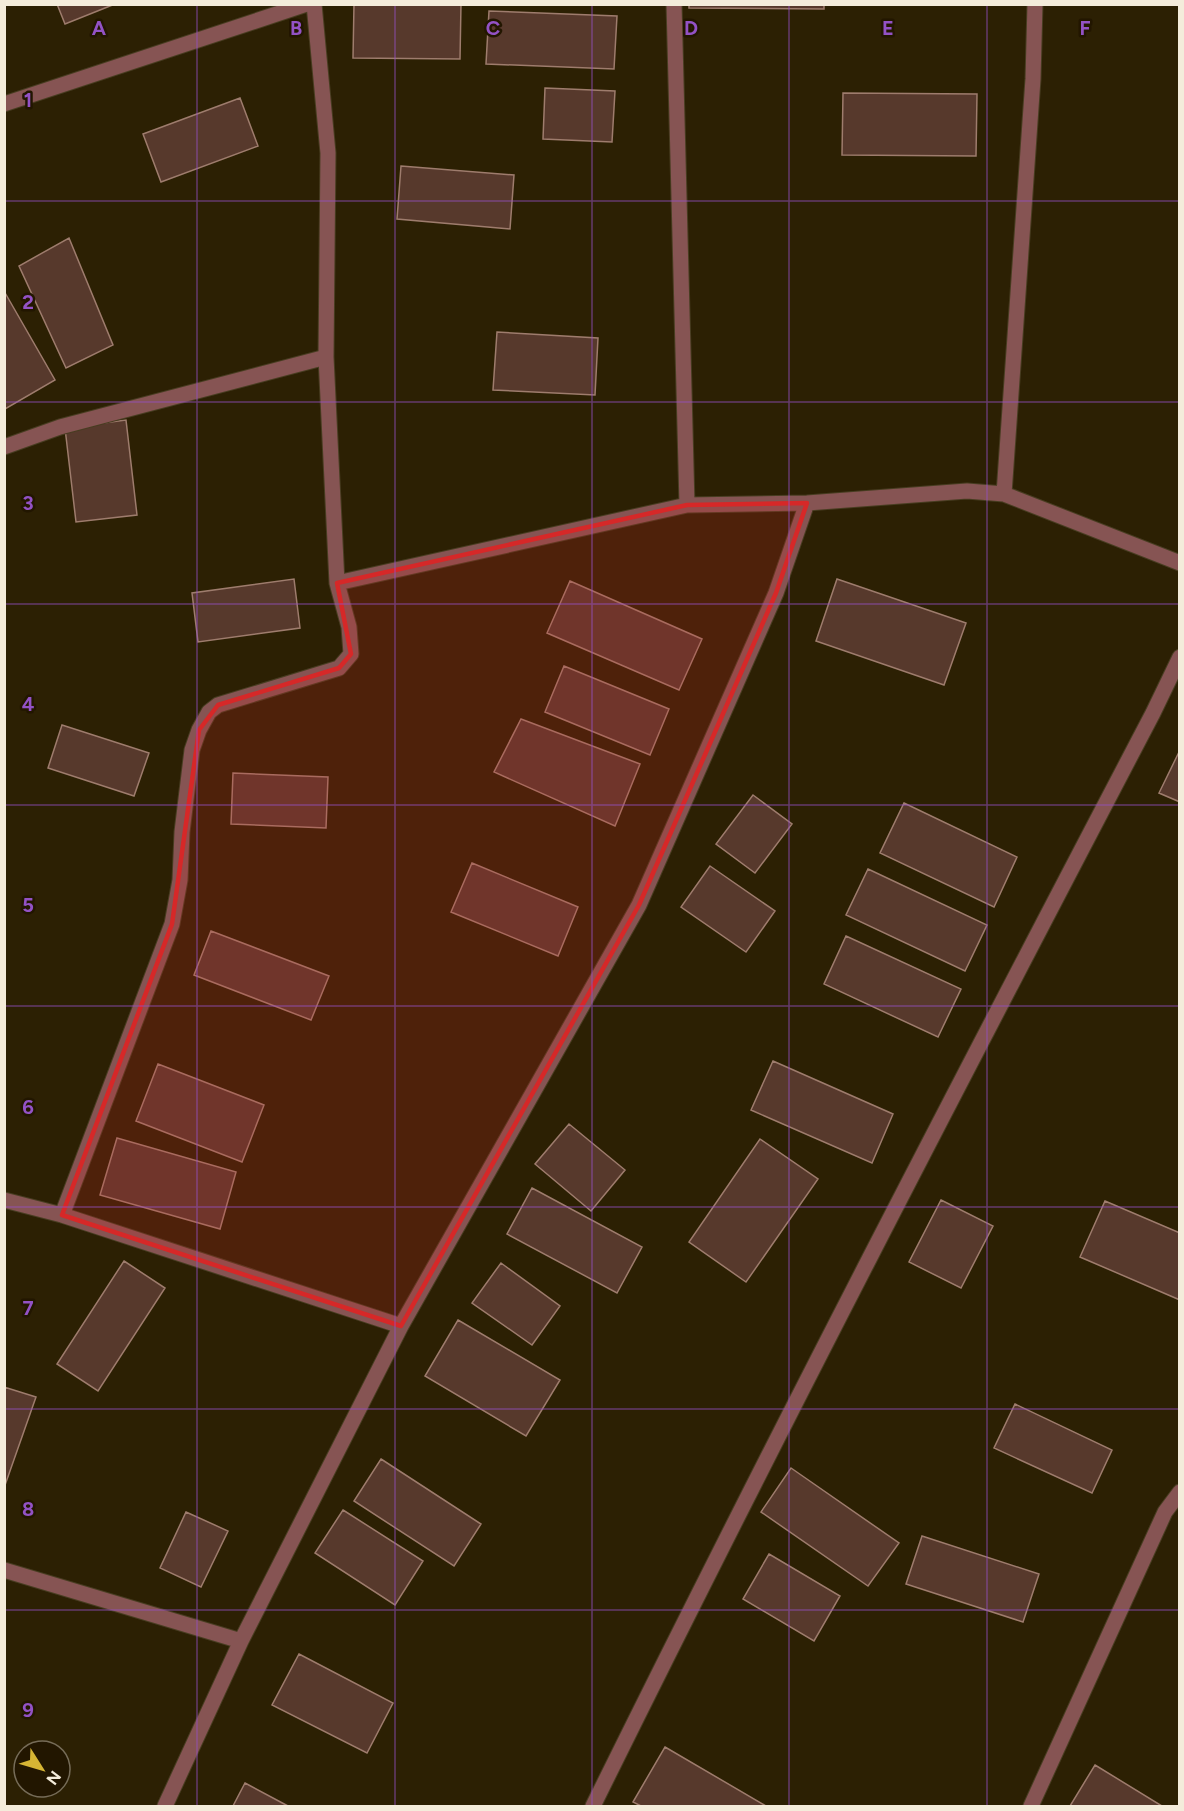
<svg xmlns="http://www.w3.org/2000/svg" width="1184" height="1811" viewBox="0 0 1184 1811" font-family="Figtree,sans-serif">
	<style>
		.building { fill: #57392c; stroke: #9e7c6d; stroke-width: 1.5 }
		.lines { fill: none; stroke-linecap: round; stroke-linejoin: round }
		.minor-casing { stroke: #483d21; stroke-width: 17 }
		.minor { stroke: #865453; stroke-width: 15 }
		.marked { fill: #d62828; fill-opacity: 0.2; stroke: #d62828; stroke-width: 4.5; stroke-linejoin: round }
		.grid { fill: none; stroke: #9352c5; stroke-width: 1.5; stroke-opacity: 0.55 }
		.grid-label { font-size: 20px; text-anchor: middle; font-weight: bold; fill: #9352c5; stroke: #221600; stroke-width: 5; stroke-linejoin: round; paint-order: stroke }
	</style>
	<rect width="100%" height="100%" fill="#2c2003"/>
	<path class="building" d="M57 4H115L65 24Z
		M354 4H461L460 59 353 58Z
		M689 4H824V9L689 8Z
		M489 11 617 16 614 69 486 64Z
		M545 88 615 91 612 142 543 139Z
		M843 93 977 94 976 156 842 155Z
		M240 98 258 146 161 182 143 134Z
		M401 166 514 175 510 229 397 219Z
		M69 238 113 345 66 368 19 266Z
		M4 291 55 380 5 409H4Z
		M497 332 598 338 595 395 493 390Z
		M126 420 137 515 76 522 65 428Z
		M294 579 300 628 198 642 192 593Z
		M837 579 966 623 944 685 816 641Z
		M570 581 702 639 679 690 547 633Z
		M564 666 669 709 650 755 545 712Z
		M521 719 640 764 615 826 494 772Z
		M62 725 149 753 134 796 48 768Z
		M1180 750V802L1159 793Z
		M233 773 328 777 326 828 231 824Z
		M753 795 792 824 755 873 716 844Z
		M904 803 1017 857 994 907 880 853Z
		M472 863 578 907 558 956 451 912Z
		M710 866 775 911 746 952 681 907Z
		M868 869 987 925 965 971 846 915Z
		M211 931 329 976 311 1020 194 975Z
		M846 936 961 989 938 1037 824 984Z
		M773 1061 893 1114 872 1163 751 1110Z
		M158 1064 264 1105 242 1162 136 1121Z
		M569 1124 625 1170 591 1211 535 1164Z
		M117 1138 236 1172 220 1229 100 1195Z
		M760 1139 818 1179 746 1282 689 1242Z
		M532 1188 642 1247 617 1293 507 1234Z
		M941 1200 993 1226 961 1288 909 1262Z
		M1105 1201 1180 1233V1300L1080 1257Z
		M124 1261 165 1288 98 1391 57 1364Z
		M501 1263 560 1306 532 1345 472 1303Z
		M458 1320 560 1380 526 1436 425 1376Z
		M4 1387 36 1397 4 1488Z
		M1015 1404 1112 1450 1092 1493 994 1448Z
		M381 1459 481 1524 454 1566 354 1501Z
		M791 1468 899 1543 868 1586 761 1512Z
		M343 1510 423 1561 395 1605 315 1553Z
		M186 1512 228 1531 201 1587 160 1568Z
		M922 1536 1039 1574 1023 1622 906 1584Z
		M769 1554 840 1596 814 1641 743 1599Z
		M299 1654 393 1703 367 1753 272 1705Z
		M665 1747 766 1806H641L633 1802Z
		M1095 1765 1162 1806H1070Z
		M245 1783 288 1806H233Z"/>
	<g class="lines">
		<defs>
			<path id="minor" d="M674 4 687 505
				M4 104 307 4
				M4 447 60 427 326 357
				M1004 494 1033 79 1035 4
				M337 583 687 505 807 503 967 491 1004 494 1180 563
				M4 1200 62 1215 401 1326
				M62 1215 172 924 180 880 182 832 192 750 199 730 209 712 218 705 339 668 351 654 349 627 337 583 326 357 328 153 314 4
				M4 1570 241 1641
				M165 1806 241 1641 401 1326 639 905 776 593 807 503
				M593 1806C774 1439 963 1076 1153 713L1180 657
				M1031 1806 1165 1512 1180 1492"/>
		</defs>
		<use href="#minor" class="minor-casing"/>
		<use href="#minor" class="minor"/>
	</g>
	<path class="marked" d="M807 503 776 593 639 905 401 1326 62 1215 172 924 199 730 218 705 339 668 351 654 337 583 687 505Z"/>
	<path class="grid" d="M197 4V1806M395 4V1806M592 4V1806M789 4V1806M987 4V1806M4 201H1180M4 402H1180M4 604H1180M4 805H1180M4 1006H1180M4 1207H1180M4 1409H1180M4 1610H1180"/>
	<g class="grid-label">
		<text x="99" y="35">A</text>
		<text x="296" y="35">B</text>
		<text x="493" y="35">C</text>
		<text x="691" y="35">D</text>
		<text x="888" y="35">E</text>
		<text x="1085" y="35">F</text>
		<text x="28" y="107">1</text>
		<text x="28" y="309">2</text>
		<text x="28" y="510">3</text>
		<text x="28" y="711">4</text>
		<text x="28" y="912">5</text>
		<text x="28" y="1114">6</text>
		<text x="28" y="1315">7</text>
		<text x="28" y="1516">8</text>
		<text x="28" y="1717">9</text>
	</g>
	<rect width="1184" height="1811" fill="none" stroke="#f4ecdb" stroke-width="12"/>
	<g transform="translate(42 1769) rotate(127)"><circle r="28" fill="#221600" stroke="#766c58" stroke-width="1.5"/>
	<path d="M0-4.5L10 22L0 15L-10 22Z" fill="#d6b534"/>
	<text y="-9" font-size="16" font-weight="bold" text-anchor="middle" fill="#f4ecdb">N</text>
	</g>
</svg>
